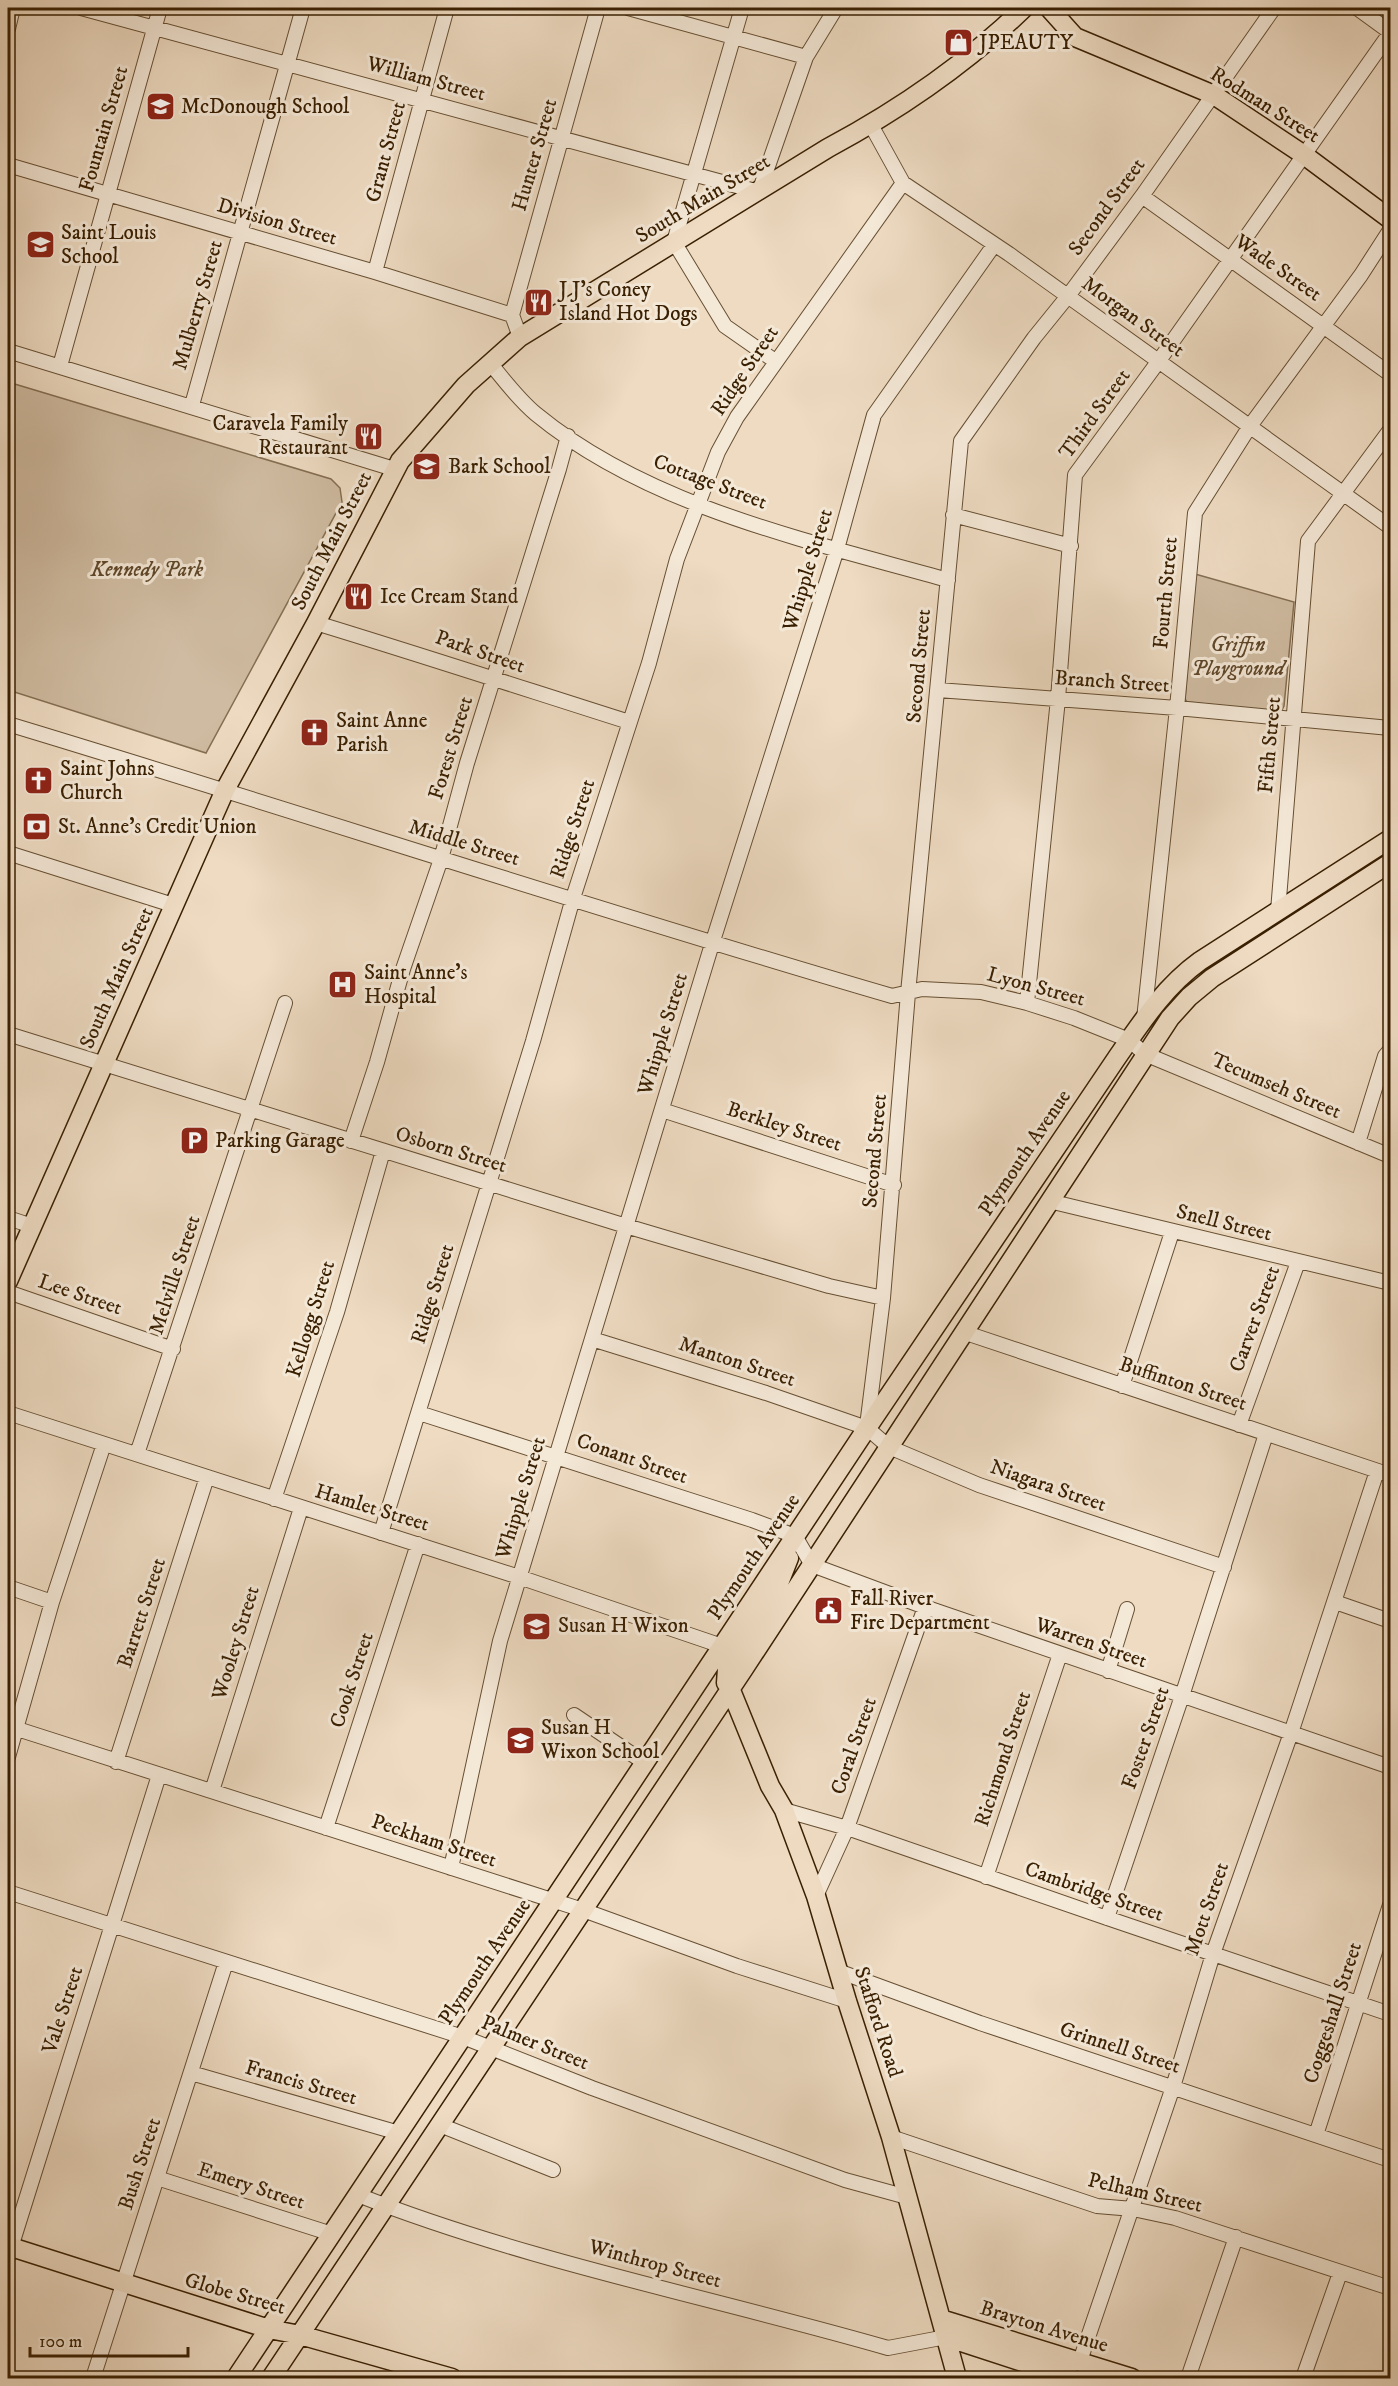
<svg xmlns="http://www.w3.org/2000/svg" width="1398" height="2386" viewBox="0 0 1398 2386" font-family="'IM FELL DW Pica',serif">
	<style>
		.green { fill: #cfbba1; stroke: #846e52; stroke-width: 1.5 }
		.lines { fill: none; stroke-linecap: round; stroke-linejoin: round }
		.minor-casing { stroke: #674f32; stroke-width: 16 }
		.major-casing { stroke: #3a2002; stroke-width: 21 }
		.minor { stroke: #f4e8d7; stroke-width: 14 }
		.major { stroke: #eedbc2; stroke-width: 18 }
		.labels { text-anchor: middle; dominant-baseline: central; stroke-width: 6; stroke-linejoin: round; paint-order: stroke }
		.poi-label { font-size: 21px; fill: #3a2002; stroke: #f4e8d7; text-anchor: start }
		.street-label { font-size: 21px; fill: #3a2002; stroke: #f4e8d7 }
		.park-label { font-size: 21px; font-style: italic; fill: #5f472a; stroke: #f4e8d7 }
	</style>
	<rect width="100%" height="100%" fill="#eedbc2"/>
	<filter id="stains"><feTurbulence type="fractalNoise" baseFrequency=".00333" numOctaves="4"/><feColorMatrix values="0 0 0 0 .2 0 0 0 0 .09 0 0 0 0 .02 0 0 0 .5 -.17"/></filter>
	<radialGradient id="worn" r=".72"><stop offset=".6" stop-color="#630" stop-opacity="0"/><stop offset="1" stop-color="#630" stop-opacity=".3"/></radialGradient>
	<path class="green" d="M8 382 331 479 340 488 342 502 206 753 8 690Z
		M1195 574 1294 602 1284 706 1281 712 1187 702 1185 699Z"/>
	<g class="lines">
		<defs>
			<path id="minor" d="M81 8 759 192 806 57 836 8
				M628 8 806 57
				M742 8 674 242 725 326 775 361
				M1357 8 1390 32
				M8 29 13 8
				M871 125 903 183 1009 254 1390 527
				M8 165 375 272 512 315 520 337
				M1142 196 1390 374
				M375 272 447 8
				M512 315 598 8
				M8 351 394 469
				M490 363C504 380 518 399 536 414 649 507 809 541 948 580
				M60 366 160 8
				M192 405 303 8
				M953 515 1071 546
				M316 623C421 655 525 689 629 722
				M938 690 1177 708 1390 728
				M8 724C303 813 596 910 892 996L922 989 981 992 1027 1003 1074 1018 1129 1040 1145 1054 1390 1156
				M8 853 173 905
				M1278 911 1308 541 1390 430
				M1027 1003 1058 699 1075 475 1158 362 1390 33
				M1144 1019 1177 708 1195 513 1250 426 1361 275 1390 230
				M8 1034 626 1226 829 1286 883 1298
				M662 1110 894 1185
				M351 1141 377 1062 403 969 441 859 467 763 559 469 568 436
				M1358 1143 1385 1056 1390 1050
				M1049 1201 1390 1283
				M8 1218 32 1226
				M8 1292 173 1349
				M963 1332 1390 1475
				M592 1339 766 1393 867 1428 889 1447 979 1485 1224 1567
				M1122 1386 1172 1232
				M8 1413 519 1577 722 1646
				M419 1413 752 1520 795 1536 812 1565 925 1607 1390 1767
				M1239 1425 1298 1262
				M867 1426 883 1298 908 993 961 441 1034 338 1068 296 1142 196 1274 8
				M137 1454 285 1003
				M274 1499 337 1312 383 1151
				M381 1533 533 1041 573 898 649 663 677 559 718 452 737 417 903 183
				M8 1587 52 1602
				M1335 1602 1390 1621
				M1108 1671 1127 1609
				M574 1715 645 1763
				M8 1726 583 1910 737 1966 847 2001
				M8 1757 52 1602 104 1444
				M116 1762 207 1477
				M212 1791 301 1508
				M784 1810 847 1828 1107 1918 1390 2014
				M326 1828 418 1544
				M451 1868 500 1641 712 944 837 549 874 415 994 245
				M986 1877 1060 1654
				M8 1892 463 2037 592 2088 845 2180 907 2197
				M816 1896 847 1828 925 1607
				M1107 1918 1182 1696 1266 1434
				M838 1971 980 2023 1390 2160
				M191 2073 399 2133
				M440 2125 553 2170
				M1316 2135 1390 1905
				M891 2137 1097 2206 1133 2209 1175 2218 1390 2288
				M157 2178 332 2234
				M358 2195C529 2262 711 2297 888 2348L946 2337
				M8 2257 159 1775
				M1080 2361 1173 2087 1213 1954 1291 1733 1377 1471
				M93 2378 226 1962
				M1188 2378 1236 2237
				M1303 2378 1340 2273"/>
			<path id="major" d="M1049 8 1075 37 1214 95 1304 155 1390 219
				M8 1281 225 790 316 623 400 461 466 385 520 337 828 148C899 110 966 64 1024 8
				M789 1558 772 1601 727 1669 726 1683 730 1688 770 1786 784 1810 816 1896 847 2001 891 2137 957 2378
				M8 2246 269 2329 300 2335 452 2378
				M941 2319 1132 2378
				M946 2337 1072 2378
				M236 2378 867 1428 1116 1059C1141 1023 1164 987 1200 961L1390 839
				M271 2378 743 1670 1170 1018 1189 997 1212 978 1390 863"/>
		</defs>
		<use href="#minor" class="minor-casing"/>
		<use href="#major" class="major-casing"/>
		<use href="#minor" class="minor"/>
		<use href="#major" class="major"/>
	</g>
	<defs>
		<symbol id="shop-square" viewBox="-11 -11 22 22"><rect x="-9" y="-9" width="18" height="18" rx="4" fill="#8f2418" stroke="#f4e8d7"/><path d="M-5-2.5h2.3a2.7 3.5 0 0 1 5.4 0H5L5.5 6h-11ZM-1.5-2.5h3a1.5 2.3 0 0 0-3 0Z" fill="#fff"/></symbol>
		<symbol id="school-square" viewBox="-11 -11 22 22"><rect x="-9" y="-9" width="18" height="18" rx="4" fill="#8f2418" stroke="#f4e8d7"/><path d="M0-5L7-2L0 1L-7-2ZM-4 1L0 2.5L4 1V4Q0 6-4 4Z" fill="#fff"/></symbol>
		<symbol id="restaurant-square" viewBox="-11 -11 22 22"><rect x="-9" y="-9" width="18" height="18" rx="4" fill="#8f2418" stroke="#f4e8d7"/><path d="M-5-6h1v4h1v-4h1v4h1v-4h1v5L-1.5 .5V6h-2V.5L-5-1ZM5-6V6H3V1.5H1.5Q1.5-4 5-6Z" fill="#fff"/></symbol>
		<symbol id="church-square" viewBox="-11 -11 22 22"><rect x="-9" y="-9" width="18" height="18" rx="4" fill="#8f2418" stroke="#f4e8d7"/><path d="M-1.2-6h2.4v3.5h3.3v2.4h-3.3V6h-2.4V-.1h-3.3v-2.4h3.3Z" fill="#fff"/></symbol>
		<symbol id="bank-square" viewBox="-11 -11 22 22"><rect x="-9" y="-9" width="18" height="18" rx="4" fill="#8f2418" stroke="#f4e8d7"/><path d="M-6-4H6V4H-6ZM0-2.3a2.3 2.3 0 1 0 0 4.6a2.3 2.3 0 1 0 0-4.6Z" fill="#fff"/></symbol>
		<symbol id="hospital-square" viewBox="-11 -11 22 22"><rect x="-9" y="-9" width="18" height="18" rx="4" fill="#8f2418" stroke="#f4e8d7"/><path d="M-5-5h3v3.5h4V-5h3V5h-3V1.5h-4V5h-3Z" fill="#fff"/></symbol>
		<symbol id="parking-square" viewBox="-11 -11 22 22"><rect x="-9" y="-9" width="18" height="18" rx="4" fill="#8f2418" stroke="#f4e8d7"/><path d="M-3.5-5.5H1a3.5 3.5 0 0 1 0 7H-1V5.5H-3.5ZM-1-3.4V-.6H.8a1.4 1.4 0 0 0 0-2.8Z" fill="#fff"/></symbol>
		<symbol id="civic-square" viewBox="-11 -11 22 22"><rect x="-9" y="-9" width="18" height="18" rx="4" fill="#8f2418" stroke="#f4e8d7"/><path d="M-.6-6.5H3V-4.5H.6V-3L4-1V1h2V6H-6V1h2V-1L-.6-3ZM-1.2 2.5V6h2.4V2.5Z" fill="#fff"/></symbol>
	</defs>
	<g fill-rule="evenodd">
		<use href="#shop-square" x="942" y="26" width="33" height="33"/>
		<use href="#school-square" x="144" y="90" width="33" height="33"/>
		<use href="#school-square" x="24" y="228" width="33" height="33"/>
		<use href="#restaurant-square" x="522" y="286" width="33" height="33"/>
		<use href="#restaurant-square" x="352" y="420" width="33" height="33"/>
		<use href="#school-square" x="410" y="450" width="33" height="33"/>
		<use href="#restaurant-square" x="342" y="580" width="33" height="33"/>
		<use href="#church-square" x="298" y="716" width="33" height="33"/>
		<use href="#church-square" x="22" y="764" width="33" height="33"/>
		<use href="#bank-square" x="20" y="810" width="33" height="33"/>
		<use href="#hospital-square" x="326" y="968" width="33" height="33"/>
		<use href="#parking-square" x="178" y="1124" width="33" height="33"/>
		<use href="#civic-square" x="812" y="1594" width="33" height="33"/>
		<use href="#school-square" x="520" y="1610" width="33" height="33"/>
		<use href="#school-square" x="504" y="1724" width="33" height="33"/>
	</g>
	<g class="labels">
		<g class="poi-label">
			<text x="979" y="43">JPEAUTY</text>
			<text x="181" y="107">McDonough School</text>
			<text x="61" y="233">Saint Louis<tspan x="61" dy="24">School</tspan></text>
			<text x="559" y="290">J J's Coney<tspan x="559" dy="24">Island Hot Dogs</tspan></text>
			<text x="348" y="424" text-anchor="end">Caravela Family<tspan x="348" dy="24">Restaurant</tspan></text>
			<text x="448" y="467">Bark School</text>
			<text x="380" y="597">Ice Cream Stand</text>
			<text x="336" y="721">Saint Anne<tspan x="336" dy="24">Parish</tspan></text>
			<text x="60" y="769">Saint Johns<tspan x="60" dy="24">Church</tspan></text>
			<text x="58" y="827">St. Anne's Credit Union</text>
			<text x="364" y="973">Saint Anne's<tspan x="364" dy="24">Hospital</tspan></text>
			<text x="215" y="1141">Parking Garage</text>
			<text x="850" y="1599">Fall River<tspan x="850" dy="24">Fire Department</tspan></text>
			<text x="558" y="1626">Susan H Wixon</text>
			<text x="541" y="1728">Susan H<tspan x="541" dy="24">Wixon School</tspan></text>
		</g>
		<g class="street-label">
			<text transform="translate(426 79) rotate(15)">William Street</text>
			<text transform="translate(1265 105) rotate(32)">Rodman Street</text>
			<text transform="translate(104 129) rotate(-74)">Fountain Street</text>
			<text transform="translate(386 152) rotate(-75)">Grant Street</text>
			<text transform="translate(535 155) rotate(-74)">Hunter Street</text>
			<text transform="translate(703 199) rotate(-31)">South Main Street</text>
			<text transform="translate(1107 207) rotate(-54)">Second Street</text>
			<text transform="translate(277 222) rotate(16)">Division Street</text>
			<text transform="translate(1278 268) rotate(35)">Wade Street</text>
			<text transform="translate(198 305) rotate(-74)">Mulberry Street</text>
			<text transform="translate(1133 317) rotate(36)">Morgan Street</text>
			<text transform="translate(745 371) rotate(-56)">Ridge Street</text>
			<text transform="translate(1095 414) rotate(-54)">Third Street</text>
			<text transform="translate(710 482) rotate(21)">Cottage Street</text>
			<text transform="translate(332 541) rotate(-63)">South Main Street</text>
			<text transform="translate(808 570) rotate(-73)">Whipple Street</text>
			<text transform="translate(1166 593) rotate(-85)">Fourth Street</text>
			<text transform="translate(480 652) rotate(19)">Park Street</text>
			<text transform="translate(919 666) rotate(-85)">Second Street</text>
			<text transform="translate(1112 682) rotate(4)">Branch Street</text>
			<text transform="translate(1270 745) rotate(-85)">Fifth Street</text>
			<text transform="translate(451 748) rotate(-73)">Forest Street</text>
			<text transform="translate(573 829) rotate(-72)">Ridge Street</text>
			<text transform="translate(464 843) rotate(17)">Middle Street</text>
			<text transform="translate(117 978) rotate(-66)">South Main Street</text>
			<text transform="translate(1036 987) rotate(15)">Lyon Street</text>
			<text transform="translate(663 1034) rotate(-73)">Whipple Street</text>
			<text transform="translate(1276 1086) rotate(23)">Tecumseh Street</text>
			<text transform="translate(784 1127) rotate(18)">Berkley Street</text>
			<text transform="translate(451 1150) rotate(17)">Osborn Street</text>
			<text transform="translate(875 1151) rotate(-85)">Second Street</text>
			<text transform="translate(1025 1153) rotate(-56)">Plymouth Avenue</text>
			<text transform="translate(1224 1223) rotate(14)">Snell Street</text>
			<text transform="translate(175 1275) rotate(-72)">Melville Street</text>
			<text transform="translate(433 1294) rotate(-73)">Ridge Street</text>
			<text transform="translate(80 1295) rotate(19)">Lee Street</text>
			<text transform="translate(311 1319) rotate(-73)">Kellogg Street</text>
			<text transform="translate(1255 1319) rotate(-70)">Carver Street</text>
			<text transform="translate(737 1362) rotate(18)">Manton Street</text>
			<text transform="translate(1183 1384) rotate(18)">Buffinton Street</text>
			<text transform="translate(632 1459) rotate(19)">Conant Street</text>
			<text transform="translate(1048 1486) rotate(19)">Niagara Street</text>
			<text transform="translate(521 1498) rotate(-73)">Whipple Street</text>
			<text transform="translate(372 1508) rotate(17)">Hamlet Street</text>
			<text transform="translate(754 1557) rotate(-56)">Plymouth Avenue</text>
			<text transform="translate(142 1613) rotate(-72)">Barrett Street</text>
			<text transform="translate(236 1643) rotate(-73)">Wooley Street</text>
			<text transform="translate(1091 1643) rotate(19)">Warren Street</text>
			<text transform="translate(352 1680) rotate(-72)">Cook Street</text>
			<text transform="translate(1146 1738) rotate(-71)">Foster Street</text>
			<text transform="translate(854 1746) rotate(-71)">Coral Street</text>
			<text transform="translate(1003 1759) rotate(-72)">Richmond Street</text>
			<text transform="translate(434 1841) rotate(18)">Peckham Street</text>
			<text transform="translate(1094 1892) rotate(19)">Cambridge Street</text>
			<text transform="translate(1207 1909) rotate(-71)">Mott Street</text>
			<text transform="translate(485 1962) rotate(-56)">Plymouth Avenue</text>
			<text transform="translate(63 2010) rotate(-72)">Vale Street</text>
			<text transform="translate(1333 2013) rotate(-72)">Coggeshall Street</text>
			<text transform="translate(878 2022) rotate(72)">Stafford Road</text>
			<text transform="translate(535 2043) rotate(22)">Palmer Street</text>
			<text transform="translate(1120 2048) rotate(18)">Grinnell Street</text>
			<text transform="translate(301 2083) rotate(16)">Francis Street</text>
			<text transform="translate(140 2164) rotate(-72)">Bush Street</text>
			<text transform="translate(251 2186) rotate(18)">Emery Street</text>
			<text transform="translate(1145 2193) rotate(13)">Pelham Street</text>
			<text transform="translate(655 2264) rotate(15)">Winthrop Street</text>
			<text transform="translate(235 2294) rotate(16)">Globe Street</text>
			<text transform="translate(1044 2327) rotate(17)">Brayton Avenue</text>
		</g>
		<g class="park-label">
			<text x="147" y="570">Kennedy Park</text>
			<text x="1238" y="645">Griffin<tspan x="1238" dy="24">Playground</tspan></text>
		</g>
	</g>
	<rect width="1398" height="2386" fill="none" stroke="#eedbc2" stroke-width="30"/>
	<rect x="9" y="9" width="1380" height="2368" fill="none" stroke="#3a2002" stroke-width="3"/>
	<rect x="15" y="15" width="1368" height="2356" fill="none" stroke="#3a2002" stroke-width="1.5"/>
	<path d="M30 2347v9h158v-9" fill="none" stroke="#3a2002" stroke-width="3"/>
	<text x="39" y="2347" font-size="18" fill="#3a2002" stroke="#f4e8d7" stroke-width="4.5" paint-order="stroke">100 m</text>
	<rect width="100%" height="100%" filter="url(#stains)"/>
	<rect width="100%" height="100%" fill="url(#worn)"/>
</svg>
